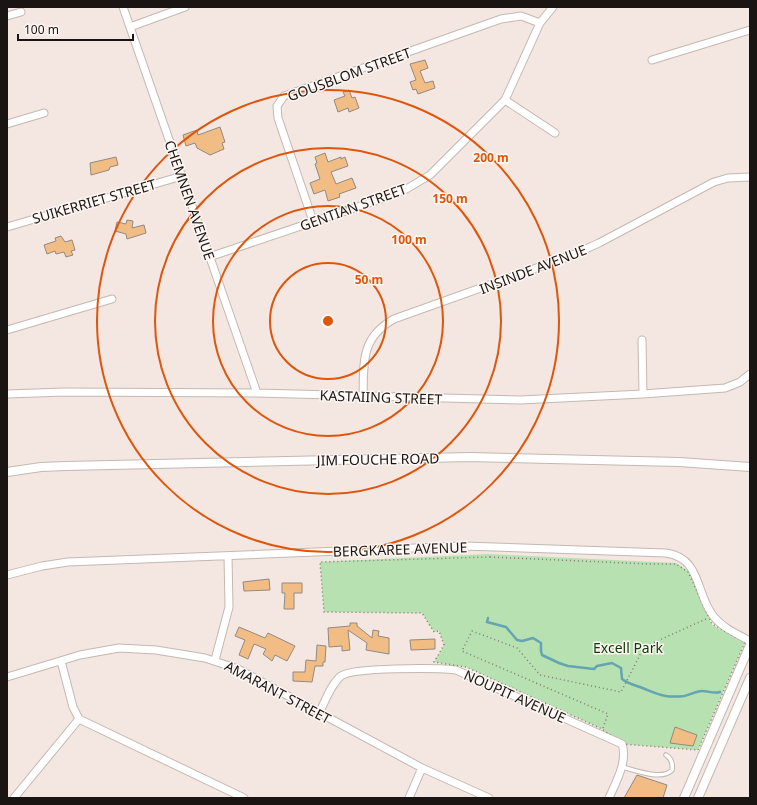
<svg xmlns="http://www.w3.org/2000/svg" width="757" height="805" viewBox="0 0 757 805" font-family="'Noto Sans',sans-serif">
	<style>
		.green { fill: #b7e1b0 }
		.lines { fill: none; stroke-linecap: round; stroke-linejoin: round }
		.stream { stroke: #64a4b3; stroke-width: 2.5 }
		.building { fill: #f2bd85; stroke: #928a81 }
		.service-casing { stroke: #c4b8b2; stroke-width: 5.5 }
		.minor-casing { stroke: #c4b8b2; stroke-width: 9 }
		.tertiary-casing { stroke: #c4b8b2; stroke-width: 10 }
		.path { stroke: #827975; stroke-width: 1.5; stroke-dasharray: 1 3; stroke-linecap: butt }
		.service { stroke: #fff; stroke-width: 3.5 }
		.minor { stroke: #fff; stroke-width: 7 }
		.tertiary { stroke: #fff; stroke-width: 8 }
		.ring { fill: none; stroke: #de560c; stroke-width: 2 }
		.labels { text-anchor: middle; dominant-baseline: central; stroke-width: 3; stroke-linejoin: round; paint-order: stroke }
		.street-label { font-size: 14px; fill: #1a1513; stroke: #fdf6f2 }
		.park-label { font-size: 14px; fill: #083a01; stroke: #fdf6f2 }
		.centre { fill: #de560c; stroke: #fdf6f2; stroke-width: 2 }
		.ring-label { font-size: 12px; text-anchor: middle; font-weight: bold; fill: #de560c; stroke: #fdf6f2; stroke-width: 3; stroke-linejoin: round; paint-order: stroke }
	</style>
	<rect width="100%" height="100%" fill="#f4e7e1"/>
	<path class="green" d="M488 554 676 563 688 571 712 625 745 642 698 750 622 744 602 729 466 667 434 662 444 645 439 631 434 632 422 613 324 612 320 562Z"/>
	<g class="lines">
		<path class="stream" d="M488 618 487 622 506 627 517 640 522 641 533 638 541 643V651L542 655 559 663 568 666 594 669 597 666 612 663 621 668 622 679C630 685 636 685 645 689 660 695 666 698 684 696 690 695 696 691 702 691 709 691 713 694 720 692"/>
	</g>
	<path class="building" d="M425 60 428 68 420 71 425 83 433 81 435 88 418 94 416 89 413 90 410 82 416 80 410 64Z
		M349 90 352 98 355 97 359 108 349 112 348 108 338 112 334 100 345 96 343 92Z
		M220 127 225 142 222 143 224 149 210 155 197 148 195 143 186 146 183 135 197 130 198 135Z
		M325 153 328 162 341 157V159L345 157 348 166 331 172 336 184 352 178 356 188 339 194 340 197 328 201 325 190 314 194 310 183 320 179 315 164 317 163 315 157Z
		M116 157 118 165 110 167 109 170 91 175 90 163Z
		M127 220 133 221 132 228 144 225 146 233 127 239 126 234 115 231 117 222 126 224Z
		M61 236 65 242 72 240 75 250 71 251 73 255 66 257 64 252 56 254 55 251 47 254 44 245 56 241 55 238Z
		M269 579 270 590 244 591 243 582Z
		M282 583H302V593H294V609H284L285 593H282Z
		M350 623H357V626L372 638 373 630 379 631 378 636 389 638V654L366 650 367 643 348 630 350 650 342 651V646L329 647 328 628 350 626Z
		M239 627 265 638 268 633 295 646 287 661 275 655 272 661 263 654 266 649 254 644 248 659 239 655 245 640 235 636Z
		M435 639V649L411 650 410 640Z
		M317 645 326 646 325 662H323V666H315L312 682 293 681V672H305L306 660 316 661Z
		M675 727 697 735 693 746 670 743Z
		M637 775 667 785 663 798H624Z"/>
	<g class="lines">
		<defs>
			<path id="service" d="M622 767C634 770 663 781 672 770 673 764 672 759 666 755"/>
			<path id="minor" d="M123 7 257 393
				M7 16 21 12
				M130 27 185 7
				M652 60 750 30
				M505 100 555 133
				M7 124 44 113
				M313 221 278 118 277 106 284 96 501 19 521 16 540 23
				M7 227 182 176
				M209 257 390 196 408 188 430 175 505 100 540 23 553 7
				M7 330 112 299
				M642 340 643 394
				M7 394 64 392 257 393 520 400 643 394 725 388 740 382 750 374
				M363 397C364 363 360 338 394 319L570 256 599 243 714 182 728 178 750 177
				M7 575 42 566 68 562 463 546 666 553C702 558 695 594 714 617 723 628 737 634 750 641
				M215 660 229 607 228 556
				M61 661 73 707 79 719 244 798
				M7 677 80 655 119 648 156 650 205 658 238 669 422 768 489 798
				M319 713C325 702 331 684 341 676 353 667 437 668 456 670L622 744C628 761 616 782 609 798
				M14 798 79 719
				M409 798 422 768"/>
			<path id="tertiary" d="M7 472 41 467 66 466 470 457 679 462 750 467
				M684 798 750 645
				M698 798 750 678"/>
		</defs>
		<use href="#service" class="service-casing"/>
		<use href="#minor" class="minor-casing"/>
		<use href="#tertiary" class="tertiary-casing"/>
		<path class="path" d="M490 557 649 564H676L688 572 712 624 745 642 698 750 622 744 602 729 466 667 434 662 444 645 439 631 434 632 422 613 324 612 320 562Z
			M603 728 608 714 462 651 472 631 517 648 540 675 621 692 644 647 706 619"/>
		<use href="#service" class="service"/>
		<use href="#minor" class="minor"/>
		<use href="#tertiary" class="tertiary"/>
	</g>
	<g class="ring">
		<circle cx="328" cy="321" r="58"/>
		<circle cx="328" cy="321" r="115"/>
		<circle cx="328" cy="321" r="173"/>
		<circle cx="328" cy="321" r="231"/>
	</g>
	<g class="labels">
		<g class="street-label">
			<text transform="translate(349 74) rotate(-20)">GOUSBLOM STREET</text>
			<text transform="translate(190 200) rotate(71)">CHEMNEN AVENUE</text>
			<text transform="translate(94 201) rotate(-16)">SUIKERRIET STREET</text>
			<text transform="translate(353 207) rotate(-20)">GENTIAN STREET</text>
			<text transform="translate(533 269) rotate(-21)">INSINDE AVENUE</text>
			<text transform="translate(381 397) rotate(2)">KASTAIING STREET</text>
			<text transform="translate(378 459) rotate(-1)">JIM FOUCHE ROAD</text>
			<text transform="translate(400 549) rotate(-2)">BERGKAREE AVENUE</text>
			<text transform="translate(278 692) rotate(28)">AMARANT STREET</text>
			<text transform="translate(515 696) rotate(24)">NOUPIT AVENUE</text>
		</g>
		<g class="park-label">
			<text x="628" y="647">Excell Park</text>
		</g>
	</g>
	<circle cx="328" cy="321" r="6" class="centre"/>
	<g class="ring-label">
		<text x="491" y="162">200 m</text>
		<text x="450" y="203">150 m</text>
		<text x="409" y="244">100 m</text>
		<text x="369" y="284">50 m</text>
	</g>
	<rect width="757" height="805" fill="none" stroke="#1a1513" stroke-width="16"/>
	<path d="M18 34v6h115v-6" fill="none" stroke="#1a1513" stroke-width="2"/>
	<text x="24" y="34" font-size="12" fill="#1a1513" stroke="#fdf6f2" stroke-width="3" paint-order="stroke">100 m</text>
</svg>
